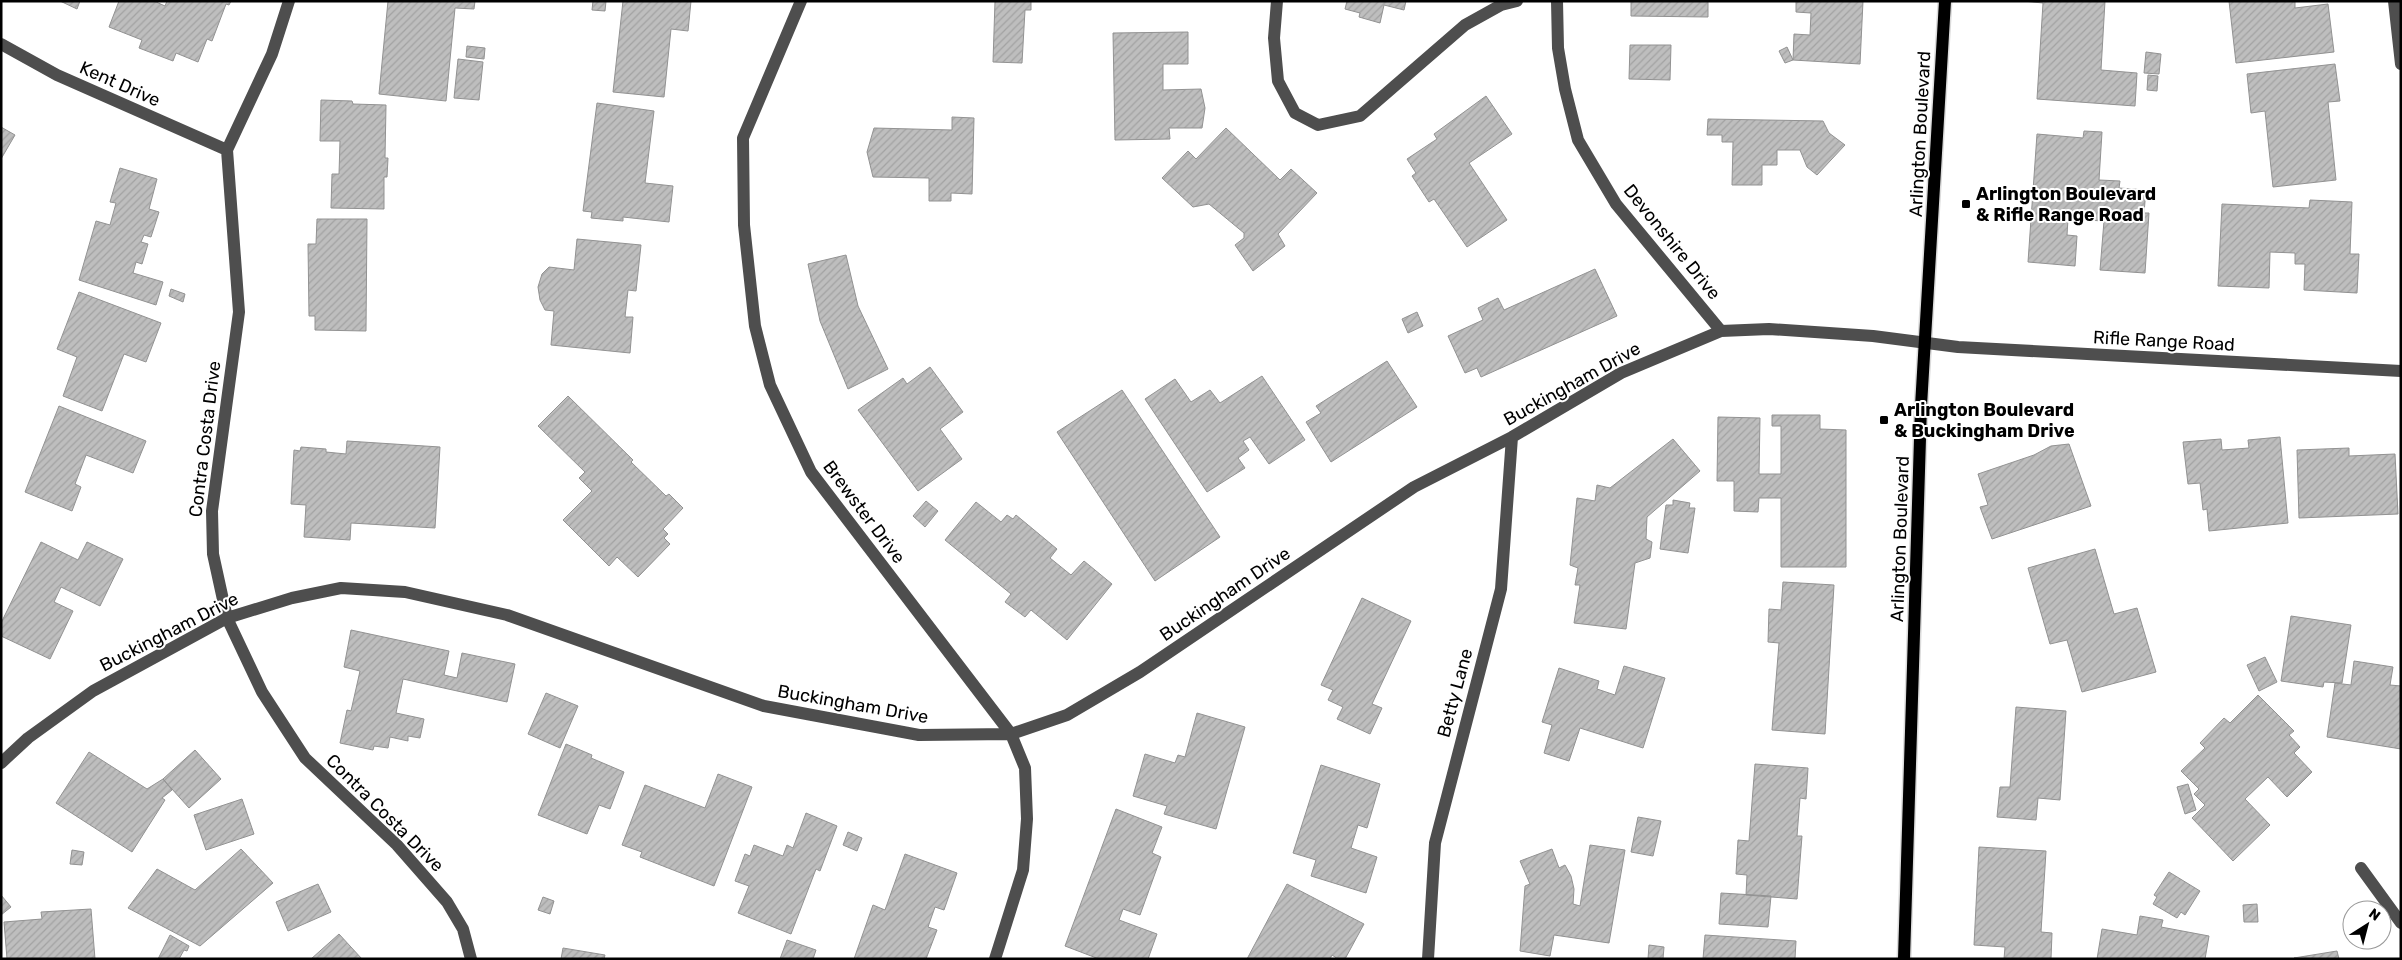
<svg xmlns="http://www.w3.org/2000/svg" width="2402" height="960" viewBox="0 0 2402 960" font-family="Rubik,sans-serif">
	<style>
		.building { fill: url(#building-hatch); stroke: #929292 }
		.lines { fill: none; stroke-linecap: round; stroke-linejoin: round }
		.major-casing { stroke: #dbdbdb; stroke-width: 15 }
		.minor { stroke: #4e4e4e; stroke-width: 12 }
		.major { stroke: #000; stroke-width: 12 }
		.poi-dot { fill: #000; stroke: #fff; stroke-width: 2 }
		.labels { text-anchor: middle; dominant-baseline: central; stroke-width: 4; stroke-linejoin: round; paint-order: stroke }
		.street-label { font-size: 18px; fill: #000; stroke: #fff }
		.poi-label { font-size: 18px; font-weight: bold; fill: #000; stroke: #fff; text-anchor: start }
	</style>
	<defs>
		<pattern id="building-hatch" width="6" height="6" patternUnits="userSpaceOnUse" patternTransform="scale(1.25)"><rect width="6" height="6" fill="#bebebe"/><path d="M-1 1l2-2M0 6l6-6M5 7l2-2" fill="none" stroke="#a2a2a2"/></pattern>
	</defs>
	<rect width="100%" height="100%" fill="#fff"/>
	<path class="building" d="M60 1H80L77 9Z
		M119 1H154L165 6 167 1H231L229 5 226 4 212 41 207 39 198 62 176 53 173 61 139 48 142 40 109 27Z
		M388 1H475L474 9 455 8 446 101 379 94Z
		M593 1H606L605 11 592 10Z
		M623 1H691L688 31 671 29 664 97 613 92Z
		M995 1H1031V10H1025L1022 63 993 62Z
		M1347 1H1406L1404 10 1384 5 1380 23 1359 17 1360 13 1345 9Z
		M1631 1H1708V17L1631 16Z
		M1796 1H1863L1860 64 1793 60 1794 34 1810 35 1811 13 1796 12Z
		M2105 1 2101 70 2137 73 2135 106 2037 99 2043 3 2023 1Z
		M2229 1H2295V8L2328 4 2334 52 2236 63Z
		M1188 32V64H1163V90L1201 89 1205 108 1202 128H1169L1170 139 1115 140 1113 33Z
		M1630 45H1671L1670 80 1629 79Z
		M467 46 485 48 484 59 466 57Z
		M1787 47 1793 60 1785 63 1779 51Z
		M2146 52 2161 54 2159 74 2144 73Z
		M458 59 483 62 479 100 454 98Z
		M2335 64 2340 101 2328 102 2336 180 2273 187 2265 111 2251 113 2247 74Z
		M2148 75 2158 76 2157 91 2147 90Z
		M1486 96 1512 134 1469 163 1507 220 1467 247 1434 199 1429 202 1412 176 1416 173 1407 159 1437 139 1434 134Z
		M321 100 352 101 353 104 386 105 385 158H388L387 177H384V209L331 208 332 174H339L340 141H320Z
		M597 103 654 111 645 183 673 186 669 222 623 217V221L591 218 592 212 583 211Z
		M952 117 974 118 972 194 951 193V201H929V178L873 177 867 152 874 128 952 130Z
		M1708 119 1823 121 1829 133 1845 145 1817 175 1807 167 1800 150H1777V165H1762V185H1732L1733 142H1722V135H1707Z
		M1 127 15 135 1 159Z
		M1226 128 1280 180 1291 169 1317 193 1278 234 1285 246 1253 271 1235 245 1244 238V233L1209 204 1193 207 1162 178 1188 151 1196 159Z
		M2084 131 2102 132 2099 180 2120 181 2119 188 2146 190 2144 213H2149L2145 273 2100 270 2104 221 2068 219 2067 235 2077 236 2075 266 2028 262 2037 134 2083 138Z
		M120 168 157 179 149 209 159 212 151 237 144 235 141 242 148 244 142 264 136 262 133 273 163 282 156 305 79 280 96 221 110 225 116 203 110 202Z
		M2310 200 2352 202 2350 254H2359L2357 293 2304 290 2305 264H2295V253L2270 252 2269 288 2218 286 2222 204 2309 208Z
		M317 219H367L366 331 315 330V316H309L308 244H316Z
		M577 239 641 245 636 291 628 290 625 317H633L630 353 551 345 554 311 545 310 540 300 538 287 542 274 549 267 574 270Z
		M846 255 858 306 888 369 848 389 820 321 808 264Z
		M1595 269 1617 316 1481 377 1477 368 1465 373 1448 336 1483 320 1478 308 1498 298 1504 310Z
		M171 289 185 294 183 302 169 296Z
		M79 292 161 323 146 362 124 354 102 411 63 396 77 357 57 349Z
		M1417 312 1423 326 1408 333 1402 319Z
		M1387 361 1417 407 1331 462 1306 422 1321 413 1316 406Z
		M930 367 963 412 940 429 962 459 918 491 858 410 903 378 907 384Z
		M1262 376 1305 440 1269 464 1250 437 1243 441 1249 450 1238 458 1245 468 1207 492 1145 399 1175 379 1191 402 1210 390 1220 403Z
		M1122 390 1220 537 1155 581 1057 432Z
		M568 396 633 460 631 462 666 496 669 494 683 508 663 529 668 534 664 538 670 544 638 577 617 557 609 566 563 520 592 491 579 478 585 472 538 426Z
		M59 406 146 441 133 473 86 455 75 484 81 487 72 511 25 492Z
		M1772 415H1820V429L1846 430V567H1781V498H1759L1758 512 1734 511V481H1717L1718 417 1760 418 1759 474H1781V426H1772Z
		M2280 437 2288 523 2209 531 2207 509 2203 510 2200 483 2188 484 2183 442 2221 439 2222 450 2249 448 2248 440Z
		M1673 439 1700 471 1647 517 1646 539 1652 542 1650 558 1635 563 1626 629 1574 623 1580 585H1575L1578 568 1570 565 1577 498 1595 501 1597 485 1610 488Z
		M347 441 440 447 435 528 351 523 350 540 304 537 306 505 291 504 294 450 300 451 301 447 326 449V452L346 454Z
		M2069 444 2091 506 1992 539 1980 507 1988 505 1978 474 2034 455 2051 446Z
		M2349 448V456L2395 454 2398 514 2299 518 2297 450Z
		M1673 500 1690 503 1689 508H1695L1688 553 1660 549 1666 505H1673Z
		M926 501 938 511 925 527 913 516Z
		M976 502 1001 522 1007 515 1013 519 1016 515 1057 549 1050 558 1071 575 1084 561 1112 584 1067 640 1031 610 1025 617 1005 602 1011 594 945 540Z
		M41 542 78 560 87 542 123 559 100 606 61 587 54 602 73 611 50 659 1 636V623Z
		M2095 549 2114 614 2137 608 2156 672 2082 692 2067 640 2050 644 2028 568Z
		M1783 582 1834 585 1825 734 1772 730 1779 643 1768 642 1769 609 1781 610Z
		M1362 598 1411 621 1372 704 1382 708 1370 734 1337 719 1343 707 1328 700 1333 690 1321 685Z
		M2291 616 2351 625 2342 683 2324 682 2323 687 2281 681Z
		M351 630 449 651 444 675 457 678 462 653 515 664 507 702 403 679 396 713 424 719 420 738 408 736V741L390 737 388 748 374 746 373 750 340 743 347 710 351 711 360 671 344 667Z
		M2265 657 2277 682 2259 691 2247 665Z
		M2354 661 2393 667 2390 685 2401 686V749L2327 737 2335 683 2351 685Z
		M1624 666 1665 678 1643 748 1580 728 1569 761 1544 753 1552 725 1542 722 1559 668 1599 681 1597 689 1615 695Z
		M546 693 578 706 560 748 528 734Z
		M2258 695 2294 731 2289 735 2300 747 2294 753 2312 772 2287 797 2268 777 2245 799 2270 825 2233 861 2192 818 2205 805 2194 794 2199 789 2181 771 2205 748 2200 743 2224 718 2230 723Z
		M2016 707 2066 711 2060 800 2038 798 2036 820 1997 817 2000 787H2010Z
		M1197 713 1245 727 1216 829 1164 814 1167 806 1133 796 1145 754 1175 763 1178 755 1185 757Z
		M566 744 592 755 591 758 624 772 610 809 599 805 587 834 538 815Z
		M195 750 221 779 189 808 163 779Z
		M89 752 147 789 163 779 172 790 162 798 165 800 132 852 56 803Z
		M1755 764 1808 768 1806 799 1800 798 1797 836H1802L1797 899 1746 895 1747 875 1736 874 1738 840 1749 841Z
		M1321 765 1380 784 1367 828 1358 825 1351 848 1377 857 1366 893 1311 876 1316 860 1293 853Z
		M718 774 752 787 714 886 640 857 642 852 622 845 645 785 705 808Z
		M2188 784 2196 810 2185 814 2177 787Z
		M242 799 254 834 206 850 194 815Z
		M1116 809 1162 827 1152 853 1161 857 1140 915 1123 909 1119 920 1157 934 1148 959H1099L1065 946Z
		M806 813 837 826 820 871 816 869 791 934 738 913 749 886 735 881 745 854 750 856 754 845 783 856 787 845 793 848Z
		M1638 817 1661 821 1653 856 1631 852Z
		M848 832 862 838 857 851 843 845Z
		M1590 845 1625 850 1609 943 1554 935 1550 956 1520 951 1525 886 1530 884 1520 861 1552 849 1559 868 1565 865 1571 876 1574 889 1573 904 1580 906Z
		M1979 847 2046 851 2041 932 2052 933 2051 959H2004L2005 947 1974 945Z
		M241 849 273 883 200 946 128 908 157 869 195 890Z
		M72 850 84 852 82 865 70 864Z
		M905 854 957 873 944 910 935 907 928 927 937 930 926 959H854L873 905 885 910Z
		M2169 872 2200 891 2185 915 2181 912 2177 918 2153 904 2157 897 2154 895Z
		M318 884 331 912 288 931 276 902Z
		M1287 884 1364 924 1345 959H1338L1332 955 1330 959H1247Z
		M1721 893 1771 896 1768 927 1719 924Z
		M1 895 11 907 1 915Z
		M543 897 554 901 550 914 538 910Z
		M2257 904 2258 922H2244L2243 905Z
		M91 909 95 959H7L4 922 42 919 41 912Z
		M2140 916 2163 920 2161 927 2209 936 2205 959H2097L2102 929 2137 935Z
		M339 934 362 959H311Z
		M170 935 189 946 187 951 184 950 179 959H158Z
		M1705 935 1796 941 1795 959H1703Z
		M787 940 816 950 813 959H780Z
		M1649 945 1664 947 1663 959H1648Z
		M563 948 605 955 604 959H561Z
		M2337 951 2339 959 2294 958Z"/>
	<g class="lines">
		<defs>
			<path id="major" d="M1904 959 1921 406 1945 1"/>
		</defs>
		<use href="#major" class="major-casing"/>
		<path class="minor" d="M289 1 272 54 227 150 239 312 212 511 213 554 227 618 262 692 305 758 397 845 447 902 463 929 471 959
			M801 1 743 138 744 225 755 326 770 385 811 472 1011 734 1025 768 1027 819 1023 870 995 959
			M1277 1 1274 38 1278 81 1295 113 1318 125 1360 116 1465 25 1501 5 1517 1
			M1557 1 1558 48 1565 89 1578 140 1616 204 1721 331
			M2394 1 2401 64
			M1 44 57 75 227 150
			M1 763 28 738 93 691 227 618 292 598 341 588 405 592 507 615 764 706 919 735 1011 734 1067 715 1140 672 1414 487 1512 437 1621 373 1721 331 1769 329 1873 336 1958 347 2401 371
			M2361 868 2401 923
			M1428 959 1435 843 1501 589 1512 437"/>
		<use href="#major" class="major"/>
	</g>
	<g class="poi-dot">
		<rect x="1961" y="199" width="10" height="10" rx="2.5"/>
		<rect x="1879" y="415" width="10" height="10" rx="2.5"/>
	</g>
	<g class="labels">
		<g class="street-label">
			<text transform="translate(120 84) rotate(24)">Kent Drive</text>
			<text transform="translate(1920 134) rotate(-87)">Arlington Boulevard</text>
			<text transform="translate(1672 242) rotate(51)">Devonshire Drive</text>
			<text transform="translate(2164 341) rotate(3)">Rifle Range Road</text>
			<text transform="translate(1572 384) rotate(-29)">Buckingham Drive</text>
			<text transform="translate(205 439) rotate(-83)">Contra Costa Drive</text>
			<text transform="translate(864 512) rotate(53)">Brewster Drive</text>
			<text transform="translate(1900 539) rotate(-88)">Arlington Boulevard</text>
			<text transform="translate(1225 594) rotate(-34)">Buckingham Drive</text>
			<text transform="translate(169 632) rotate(-27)">Buckingham Drive</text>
			<text transform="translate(1455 693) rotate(-75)">Betty Lane</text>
			<text transform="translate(853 704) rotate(10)">Buckingham Drive</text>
			<text transform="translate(385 813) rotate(45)">Contra Costa Drive</text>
		</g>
		<g class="poi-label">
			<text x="1976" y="194">Arlington Boulevard<tspan x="1976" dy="21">&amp; Rifle Range Road</tspan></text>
			<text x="1894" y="410">Arlington Boulevard<tspan x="1894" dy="21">&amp; Buckingham Drive</tspan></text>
		</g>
	</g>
	<rect width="2402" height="960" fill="none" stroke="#000000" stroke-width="5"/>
	<g transform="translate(2367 925) rotate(36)"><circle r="24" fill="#ffffff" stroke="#999999"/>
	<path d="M0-4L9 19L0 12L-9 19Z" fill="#000000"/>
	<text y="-8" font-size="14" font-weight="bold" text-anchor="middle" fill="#000000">N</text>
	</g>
</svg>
